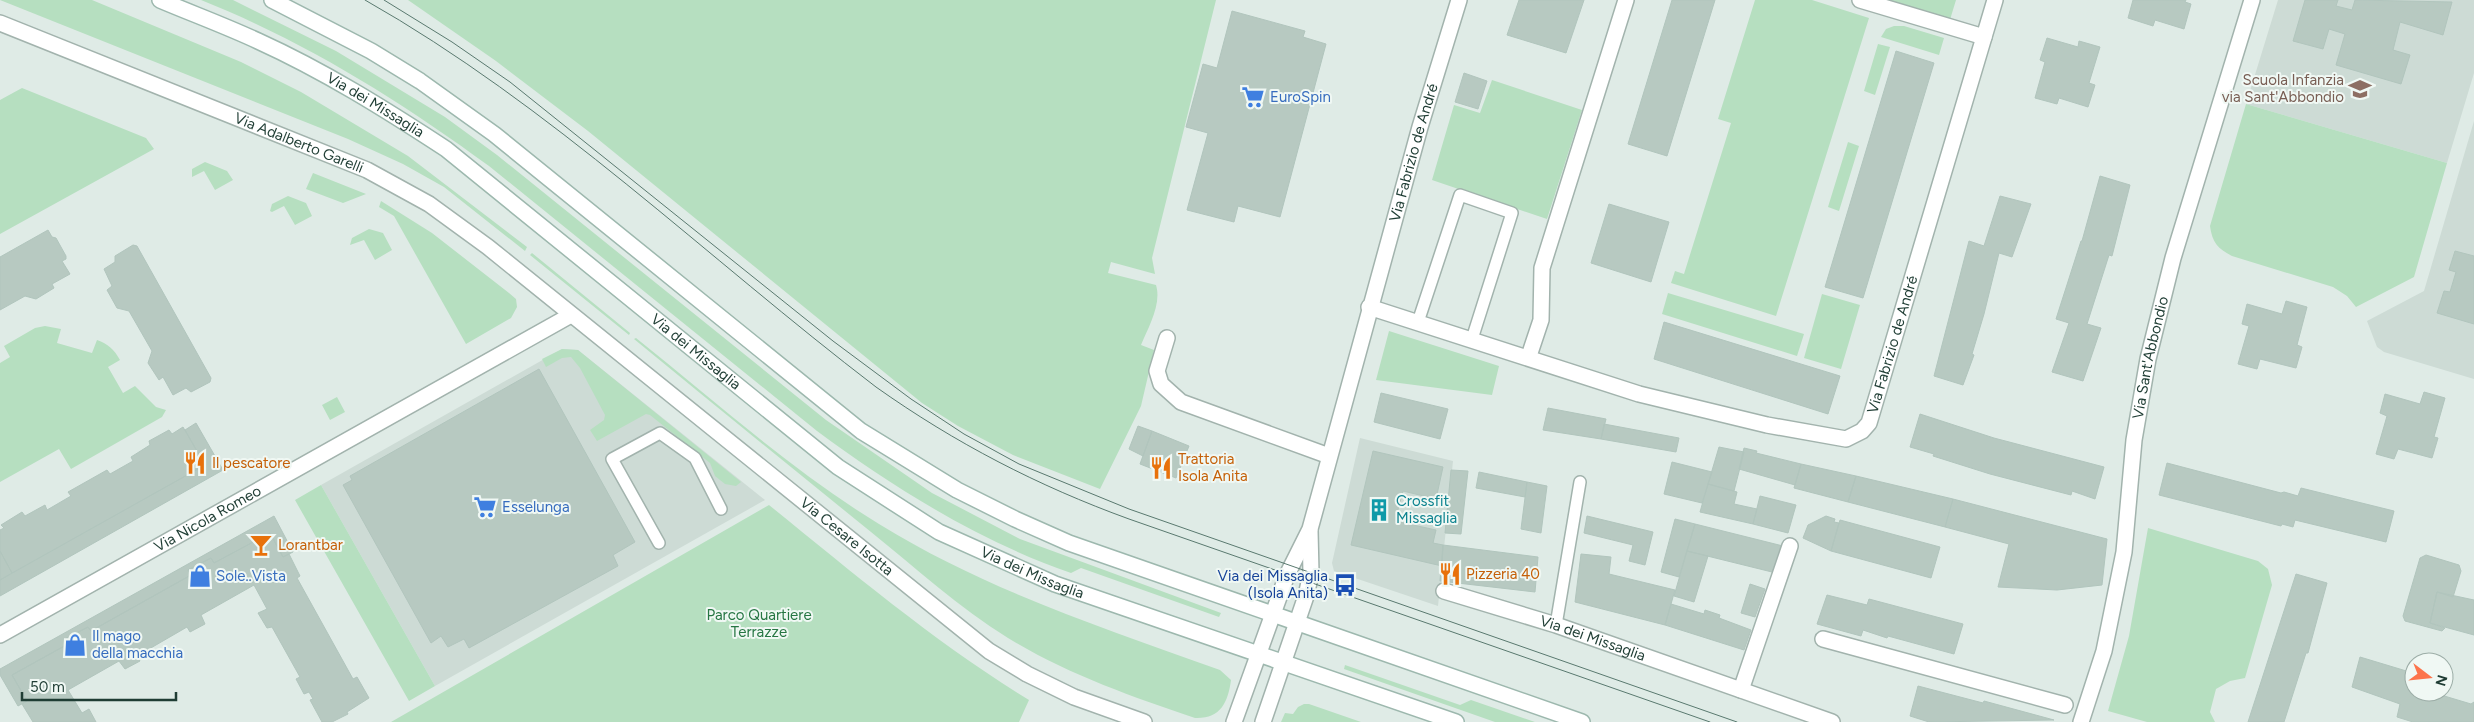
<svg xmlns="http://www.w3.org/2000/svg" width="2474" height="722" viewBox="0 0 2474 722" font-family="Figtree,sans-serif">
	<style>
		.built { fill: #cddbd5 }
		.green { fill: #b6dfc0 }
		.building { fill: #b7c9c1; stroke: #b1c5bd }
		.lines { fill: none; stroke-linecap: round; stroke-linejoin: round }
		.lane-casing { stroke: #a2b3ad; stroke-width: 14 }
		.street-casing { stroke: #a2b3ad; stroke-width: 18 }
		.secondary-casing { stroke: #9db8ae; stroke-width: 18 }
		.lane { stroke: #fff; stroke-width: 11 }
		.street { stroke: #fff; stroke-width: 15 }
		.secondary { stroke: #fff; stroke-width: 15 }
		.tram { stroke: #59796f; stroke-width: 1 }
		.labels { text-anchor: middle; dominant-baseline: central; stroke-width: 4; stroke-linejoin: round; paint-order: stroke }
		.education-label { font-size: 15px; fill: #785e54; stroke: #f0f8f4; text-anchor: end }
		.shop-label { font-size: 15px; fill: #366cbe; stroke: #f0f8f4; text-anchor: start }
		.street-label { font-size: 15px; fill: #1f3d34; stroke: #f0f8f4 }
		.food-label { font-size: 15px; fill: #c56008; stroke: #f0f8f4; text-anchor: start }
		.culture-label { font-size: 15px; fill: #0d838f; stroke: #f0f8f4; text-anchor: start }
		.transit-label { font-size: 15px; fill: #164399; stroke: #f0f8f4; text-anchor: end }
		.park-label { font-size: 15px; fill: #267643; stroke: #f0f8f4 }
	</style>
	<rect width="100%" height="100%" fill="#dfebe6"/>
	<path class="built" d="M2278 0H2474V73L2447 163 2246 104Z
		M2474 121V379L2384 352 2377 347 2367 321 2424 291Z
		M562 349 578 350 765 500 435 686 321 485Z
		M1360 438 1453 461 1438 606 1334 571 1332 563Z"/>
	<path class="green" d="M0 0H92L241 62 301 92 408 156 527 247 525 251 444 187 403 164 348 139Z
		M201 0H233L336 51 445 117 497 155 826 420 932 493 1020 539 1221 613 1219 617 1081 568 1071 573C979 541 894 488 817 431L489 166C399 100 304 41 201 0Z
		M408 0H1216L1152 258 1155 274 1111 262 1108 273 1156 285C1162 304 1148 328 1141 345L1154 350 1141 406 1100 489 1013 455 958 426 922 403 588 131 496 61Z
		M1755 0H1812L1869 18 1776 316 1671 283 1675 271 1684 274 1731 123 1718 119Z
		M1884 0H1956L1949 23Z
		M1894 26H1904L1944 38 1939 55 1881 37 1886 29Z
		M1878 44 1890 47 1875 95 1864 91Z
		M1492 80 1582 110 1547 219 1432 180 1454 105 1480 113Z
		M22 88 146 138 154 149 0 234V100Z
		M2246 104 2447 163 2414 277 2356 307 2347 296 2333 287 2232 256C2218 249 2212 242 2210 226Z
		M1848 142 1859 146 1839 211 1828 207Z
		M205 162 227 171 233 180 215 190 204 171 192 177V169Z
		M313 173 366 194 343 203 306 189Z
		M288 196 306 203 312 216 295 225 284 206 272 212 270 211 272 204Z
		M381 201 432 233 509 293 516 299 517 307 511 318 466 344 394 216 379 207Z
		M369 229 383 233 392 250 375 260 364 240 350 245 352 238Z
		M532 253 630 333 629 335 530 255Z
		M1668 293 1804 334 1797 356 1662 314Z
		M1822 294 1860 305 1841 369 1804 358Z
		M45 326 61 329 57 343 92 353 97 340C108 344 114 349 120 360L108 367 123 393 135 386 156 407 166 410 162 417 71 469 59 449 0 482V363L10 357 4 346 35 328Z
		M1389 331 1499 366 1492 395 1376 380Z
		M636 338C715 401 792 471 879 524 988 591 1101 627 1220 670L1231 680C1228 703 1220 719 1195 718 1130 696 1067 674 1008 638 959 608 916 568 871 532 792 468 713 404 634 339Z
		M562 349 578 350 741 482 736 486 725 484 715 476 710 463 650 415 646 414 597 441 590 430 604 420 605 415 580 368 571 357 562 358 546 367 542 359Z
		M337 397 345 412 330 420 322 405Z
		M321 485 435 686 409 701 295 500Z
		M769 505C853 573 936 643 1029 700L1019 722H391Z
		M2148 528 2258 561 2268 569 2272 585 2245 678 2230 681 2216 689 2210 712 2215 722H2147L2108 711 2129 636Z
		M1345 665 1460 705 1471 700 1535 722H1495L1344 669Z
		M1304 704H1309L1361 722H1281L1285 713 1293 714 1298 707Z"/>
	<path class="building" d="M1519 0H1584L1566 53 1507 35Z
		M1672 0H1715L1667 156 1628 144Z
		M2133 0H2186L2185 2 2191 4 2184 29 2155 20 2153 26 2128 18Z
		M2305 0H2338L2336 6 2352 10 2355 0 2452 2 2443 35 2400 22 2393 50 2410 55 2401 84 2336 65 2345 34 2329 29 2323 49 2293 41Z
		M1232 11 1305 31 1303 37 1326 44 1280 217 1238 206 1234 222 1187 210 1208 133 1186 127 1203 64 1217 68Z
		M2047 38 2078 47 2079 41 2100 47 2089 83 2095 85 2088 107 2059 98 2057 104 2035 98 2045 62 2040 60Z
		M1896 51 1934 63 1863 298 1825 287Z
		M1464 73 1487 81 1478 109 1455 102Z
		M2100 176 2130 185 2112 256 2109 255 2087 324 2101 328 2083 381 2052 372 2069 323 2056 319 2081 241H2082Z
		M2000 196 2031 204 2012 257 1999 253 1984 314 1972 354 1974 355 1963 385 1934 376 1969 241 1984 246Z
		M1609 204 1669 222 1651 282 1591 263Z
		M48 230 52 237 56 238 66 256V259L62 261 70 274 52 284 54 288 36 299 25 296 0 310V257Z
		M133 245 137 246 211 378 210 382 191 392 186 388 173 395 163 377 159 380 148 363 152 351 129 311 117 308 107 290 112 286 104 269 115 262V256Z
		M2455 251 2474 256V324L2437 313 2444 291 2450 292 2456 272 2449 270Z
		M2286 301 2307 307 2297 345 2302 347 2296 368 2260 359 2257 369 2238 364 2249 326 2242 324 2247 304 2282 314Z
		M1664 322 1840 376 1828 414 1654 359Z
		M539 369 635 542 613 555 618 566 469 648 464 639 448 647 441 636 431 643 343 485 352 480 350 476Z
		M2424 392 2445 398 2434 437 2438 438 2432 458 2398 449 2394 459 2376 454 2387 416 2380 413 2385 394 2420 404Z
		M1381 393 1448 409 1440 439 1374 422Z
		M1548 408 1606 419 1601 439 1543 430Z
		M1920 414 1994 438 2104 467 2095 499 2072 491 2071 495 1990 474 1933 456 1934 454 1910 447Z
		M196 423 223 470 0 596V580L205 465 185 430Z
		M1604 424 1679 438 1676 452 1601 439Z
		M1138 426 1152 431 1143 456 1129 449Z
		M183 427 205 465 12 573 0 551V530L4 528 1 525 22 512 25 516 45 505 47 510 71 496 68 492 107 470 110 474 133 461 131 457 150 445 149 441 169 430 172 434Z
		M1152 431 1189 446 1176 478 1140 464Z
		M1719 447 1744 452 1734 491 1708 484Z
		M1744 448 1757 451 1756 453 1801 464 1795 485 1739 469Z
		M1373 451 1443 467 1436 499 1403 491 1395 521 1436 530 1433 543 1443 545 1442 566 1351 545Z
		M1672 462 1712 472 1702 503 1664 494Z
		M2167 463 2281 493 2284 492 2298 496 2301 488 2394 511 2386 542 2295 520 2293 527 2282 524 2281 526 2159 495Z
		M1801 464 1856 476 1848 502 1794 488Z
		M1451 470 1468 471 1461 534 1445 533Z
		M1479 472 1527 482 1525 497 1476 488Z
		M1856 476 1953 499 1945 527 1848 502Z
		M1527 482 1547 486 1541 533 1521 529Z
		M1708 484 1737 492 1734 504 1757 509 1753 524 1700 512Z
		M1760 496 1796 505 1788 533 1753 524Z
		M1953 499 2107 539 2102 585 2057 590 1998 587 2009 544 1945 527Z
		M274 516 293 552 283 557 270 533 214 563 211 558 188 570 191 575 91 631 88 627 65 639 68 644 12 675 27 701 18 706 0 675V669Z
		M1587 516 1653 532 1645 565 1629 561 1633 545 1584 533Z
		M1826 516 1835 519 1834 522 1839 523 1831 551 1803 538 1808 525Z
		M1675 519 1695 524 1679 577 1661 572Z
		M1840 520 1940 547 1931 578 1831 551Z
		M1695 524 1783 546 1772 572 1687 551Z
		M270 533 283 557 289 554 300 576 297 578 353 679 357 677 369 698 347 712 348 714 332 722H322L310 700 313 699 309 692 304 694 296 679 300 677 272 627 267 628 258 613 267 609 254 585 201 615 205 624 190 632 187 627 137 656 140 661 125 669 119 661 68 690 82 713 89 709 96 722H33L22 704 27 701 12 675 68 644 65 639 88 627 91 631 191 575 188 570 211 558 214 563Z
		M1443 545 1538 557 1535 592 1440 581Z
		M0 551 12 573 0 580Z
		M1687 551 1708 556 1694 602 1674 596Z
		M1581 554 1611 557 1609 574 1675 590 1665 625 1575 602Z
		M2426 555 2459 565 2461 571 2453 597 2437 592 2430 623 2445 628 2442 631 2405 621 2403 616 2420 558Z
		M2296 574 2327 583 2308 653H2306L2284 722H2248Z
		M1750 584 1765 589 1755 617 1741 613Z
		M2437 592 2474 600V635L2430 623Z
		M1827 595 1867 605 1869 599 1963 624 1954 654 1888 636 1887 638 1863 630 1861 636 1817 624Z
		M1671 604 1704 614 1705 610 1720 615 1719 618 1751 630 1744 650 1665 625Z
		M2360 657 2413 673 2408 688 2414 689V692L2429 694 2431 692 2471 704 2474 702V722H2413L2397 717 2400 704 2352 687Z
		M1918 686 1983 703 1984 701 2054 720 1929 722 1910 716Z"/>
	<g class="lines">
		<defs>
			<path id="lane" d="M1418 322 1460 195 1512 213 1472 339
				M659 543 612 459 660 433 695 458 721 509
				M1556 625 1580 482"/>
			<g id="street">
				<path d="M1860 0 1984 37"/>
				<path id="s1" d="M0 23 367 170 429 204 488 247 989 651 1027 674 1074 697 1144 722"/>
				<path id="s2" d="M1369 307 1639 394 1767 425 1846 439 1862 431 1869 423 1995 0"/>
				<path d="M1167 338 1157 371 1161 384 1181 402 1329 456"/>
				<path d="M1529 356 1541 320 1542 268 1626 0"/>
				<path id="s3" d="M1444 591 1556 625 1832 722"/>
				<path id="s4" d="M0 635 571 315"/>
				<path d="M1823 639 2065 705"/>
				<path d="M1741 690 1790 546"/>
				<path id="s5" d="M1234 722 1287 575 1310 529 1420 127 1459 0"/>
				<path d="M1263 722 1306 596 1311 573 1310 531"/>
				<path id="s6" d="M2081 722 2104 651 2124 552 2134 440 2148 359 2173 258 2252 0"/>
			</g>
			<g id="secondary">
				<path id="s7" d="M160 0C193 14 226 26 258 41 324 71 385 109 446 149L838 467 939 532 1055 584 1456 722"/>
				<path d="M272 0 371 51 420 81 494 134 861 431 957 490 1015 519 1069 543 1582 722"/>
			</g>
		</defs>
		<use href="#lane" class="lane-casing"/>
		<use href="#street" class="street-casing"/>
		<use href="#secondary" class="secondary-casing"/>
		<use href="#lane" class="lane"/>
		<use href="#street" class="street"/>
		<use href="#secondary" class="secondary"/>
		<path class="tram" d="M365 0C552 106 706 257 876 387 955 443 1038 486 1129 519L1710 722
			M384 0 452 42 510 82 833 341 911 399 964 434 1019 464 1129 509 1737 722"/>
	</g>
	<defs>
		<symbol id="school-bare" viewBox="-9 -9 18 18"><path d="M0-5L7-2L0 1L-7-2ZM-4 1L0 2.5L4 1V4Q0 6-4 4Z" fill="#8d6e63" stroke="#f0f8f4" stroke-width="2.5" paint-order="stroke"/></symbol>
		<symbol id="supermarket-bare" viewBox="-9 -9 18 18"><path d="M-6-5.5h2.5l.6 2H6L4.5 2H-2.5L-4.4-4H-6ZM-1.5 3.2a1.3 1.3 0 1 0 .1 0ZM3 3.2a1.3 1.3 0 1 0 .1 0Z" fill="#3f7fe0" stroke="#f0f8f4" stroke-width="2.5" paint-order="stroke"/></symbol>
		<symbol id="restaurant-bare" viewBox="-9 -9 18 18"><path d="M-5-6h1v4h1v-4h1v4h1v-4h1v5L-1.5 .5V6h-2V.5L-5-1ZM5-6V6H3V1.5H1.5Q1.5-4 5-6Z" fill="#e8710a" stroke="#f0f8f4" stroke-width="2.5" paint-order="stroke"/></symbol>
		<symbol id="building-bare" viewBox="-9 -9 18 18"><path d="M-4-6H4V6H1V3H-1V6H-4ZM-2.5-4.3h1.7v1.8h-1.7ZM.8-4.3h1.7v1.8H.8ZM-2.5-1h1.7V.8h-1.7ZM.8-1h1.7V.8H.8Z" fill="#0f9aa8" stroke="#f0f8f4" stroke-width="2.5" paint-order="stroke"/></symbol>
		<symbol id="bar-bare" viewBox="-9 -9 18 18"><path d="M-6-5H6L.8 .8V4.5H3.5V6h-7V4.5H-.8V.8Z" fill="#e8710a" stroke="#f0f8f4" stroke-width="2.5" paint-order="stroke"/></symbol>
		<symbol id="shop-bare" viewBox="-9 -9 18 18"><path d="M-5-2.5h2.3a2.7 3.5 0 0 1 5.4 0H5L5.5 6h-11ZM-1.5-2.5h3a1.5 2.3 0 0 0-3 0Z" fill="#3f7fe0" stroke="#f0f8f4" stroke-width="2.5" paint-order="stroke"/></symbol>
		<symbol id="bus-bare" viewBox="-9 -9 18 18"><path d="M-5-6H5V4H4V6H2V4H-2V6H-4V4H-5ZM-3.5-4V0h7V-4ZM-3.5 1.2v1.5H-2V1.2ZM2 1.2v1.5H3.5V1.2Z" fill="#1a4fb4" stroke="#f0f8f4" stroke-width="2.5" paint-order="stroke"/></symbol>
	</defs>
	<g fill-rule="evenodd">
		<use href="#school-bare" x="2344" y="73" width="32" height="32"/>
		<use href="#supermarket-bare" x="1237" y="81" width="32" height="32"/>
		<use href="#restaurant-bare" x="179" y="447" width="32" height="32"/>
		<use href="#restaurant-bare" x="1145" y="452" width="32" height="32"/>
		<use href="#supermarket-bare" x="469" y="491" width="32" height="32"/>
		<use href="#building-bare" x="1363" y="494" width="32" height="32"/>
		<use href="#bar-bare" x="245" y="529" width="32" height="32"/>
		<use href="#restaurant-bare" x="1434" y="558" width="32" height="32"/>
		<use href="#shop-bare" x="184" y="560" width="32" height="32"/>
		<use href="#bus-bare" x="1329" y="569" width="32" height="32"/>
		<use href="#shop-bare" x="59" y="629" width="32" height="32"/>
	</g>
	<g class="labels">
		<g class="education-label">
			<text x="2344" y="80">Scuola Infanzia<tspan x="2344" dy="17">via Sant'Abbondio</tspan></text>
		</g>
		<g class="shop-label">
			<text x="1270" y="97">EuroSpin</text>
			<text x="502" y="507">Esselunga</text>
			<text x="216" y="576">Sole..Vista</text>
			<text x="92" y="636">Il mago<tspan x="92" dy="17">della macchia</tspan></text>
		</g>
		<g class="street-label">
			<text stroke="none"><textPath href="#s7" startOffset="240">Via dei Missaglia</textPath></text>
			<text stroke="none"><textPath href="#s1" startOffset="322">Via Adalberto Garelli</textPath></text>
			<text stroke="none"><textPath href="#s5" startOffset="598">Via Fabrizio de André</textPath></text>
			<text stroke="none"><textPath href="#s2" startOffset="606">Via Fabrizio de André</textPath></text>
			<text stroke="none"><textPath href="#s7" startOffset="645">Via dei Missaglia</textPath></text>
			<text stroke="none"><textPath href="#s6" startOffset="372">Via Sant'Abbondio</textPath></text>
			<text stroke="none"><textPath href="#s4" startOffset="238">Via Nicola Romeo</textPath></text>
			<text stroke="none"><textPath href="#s1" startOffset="1000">Via Cesare Isotta</textPath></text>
			<text stroke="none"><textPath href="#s7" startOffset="1050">Via dei Missaglia</textPath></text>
			<text stroke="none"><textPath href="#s3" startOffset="156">Via dei Missaglia</textPath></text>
		</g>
		<g class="food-label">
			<text x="1178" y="459">Trattoria<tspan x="1178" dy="17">Isola Anita</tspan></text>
			<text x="212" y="463">Il pescatore</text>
			<text x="278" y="545">Lorantbar</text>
			<text x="1466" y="574">Pizzeria 40</text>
		</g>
		<g class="culture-label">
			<text x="1396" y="501">Crossfit<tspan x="1396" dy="17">Missaglia</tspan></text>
		</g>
		<g class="transit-label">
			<text x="1328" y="576">Via dei Missaglia<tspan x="1328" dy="17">(Isola Anita)</tspan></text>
		</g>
		<g class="park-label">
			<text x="759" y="615">Parco Quartiere<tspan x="759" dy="17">Terrazze</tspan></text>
		</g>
	</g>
	<g transform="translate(2429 677) rotate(106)"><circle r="24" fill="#f0f8f4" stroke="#9cada7"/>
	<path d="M0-4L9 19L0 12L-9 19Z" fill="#fc744c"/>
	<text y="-8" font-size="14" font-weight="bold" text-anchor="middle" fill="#1f3d34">N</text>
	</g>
	<path d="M22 692v8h154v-8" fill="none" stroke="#1f3d34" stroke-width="2.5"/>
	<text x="30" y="692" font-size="15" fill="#1f3d34" stroke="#f0f8f4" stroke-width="4" paint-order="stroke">50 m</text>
</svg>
